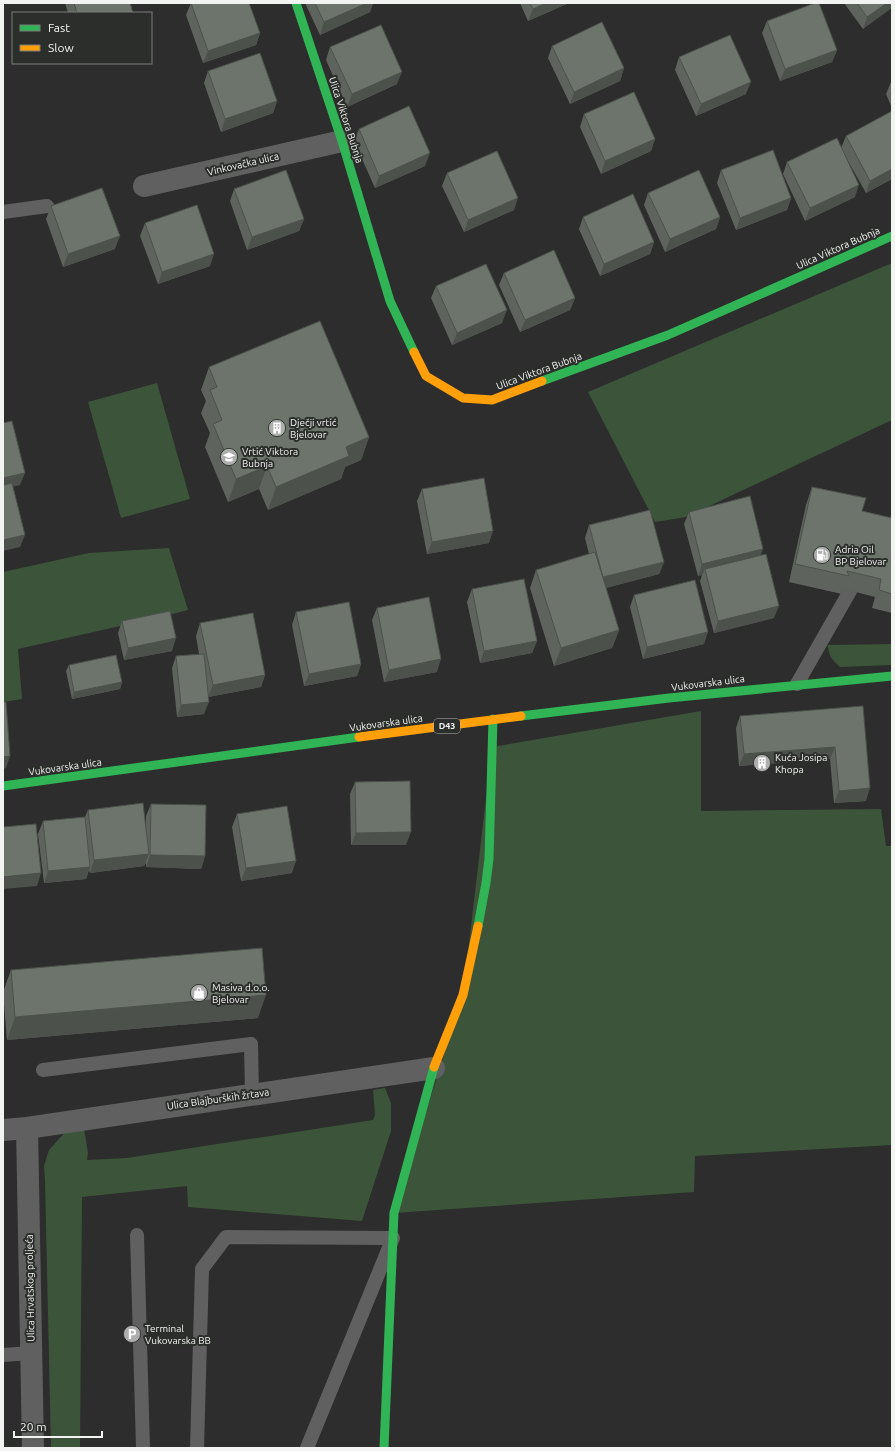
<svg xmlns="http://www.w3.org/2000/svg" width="895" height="1451" viewBox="0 0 895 1451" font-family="Ubuntu,sans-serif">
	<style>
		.green { fill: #3c543a }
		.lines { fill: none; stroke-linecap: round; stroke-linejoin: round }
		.lane { stroke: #5f605f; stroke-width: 14 }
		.street { stroke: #5f605f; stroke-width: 22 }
		.fast { stroke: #30b455; stroke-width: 9 }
		.slow { stroke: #ff9f0a; stroke-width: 9 }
		.wall { fill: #5e645d }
		.shaded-wall { fill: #4c514c }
		.building { fill: #6d746c; stroke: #4c514c }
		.labels { text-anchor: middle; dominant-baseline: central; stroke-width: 4; stroke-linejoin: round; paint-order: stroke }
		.shield { fill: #2b2e2b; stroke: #b6b9b6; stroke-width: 1 }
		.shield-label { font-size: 9px; font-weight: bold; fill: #f2f4f2 }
		.street-label { font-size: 10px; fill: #f2f4f2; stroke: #2b2e2b }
		.poi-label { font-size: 10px; fill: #f2f4f2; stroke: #2b2e2b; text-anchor: start }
	</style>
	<rect width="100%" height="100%" fill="#2c2d2c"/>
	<path class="green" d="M892 263V420L686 517 655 522 588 392Z
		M157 383 190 499 121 518 88 402Z
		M169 548 188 610 156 618 18 649 22 699 3 702V572L89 553Z
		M892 644V665L840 667C832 660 828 655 828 645Z
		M701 711V811L881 809 886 846H892V1145L695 1156 694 1192 394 1213 463 995 492 747Z
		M385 1088 391 1103V1131L362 1221 188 1207 187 1186 82 1197 80 1448H51L45 1180 44 1166 49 1150 67 1130 84 1128 88 1153 87 1160 127 1158 373 1120 375 1115 373 1090Z"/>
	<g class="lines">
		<path class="lane" d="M3 212 47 206
			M797 684 850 591 857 574
			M43 1070 251 1044 252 1094
			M137 1235 143 1448
			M3 1355 31 1353
			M197 1448 202 1269 226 1237 393 1238 307 1448"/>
		<path class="street" d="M144 186 342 141
			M27 1128 33 1448
			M3 1130 27 1128 434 1068"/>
		<path class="fast" d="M296 3 342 141 390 301 414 352
			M542 381 668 335 892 236
			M521 716 669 698 892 676
			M3 786 359 737
			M478 926 486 883 489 859 493 719
			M384 1448 394 1213 434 1067"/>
		<path class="slow" d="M414 352 426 376 463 398 492 400 542 381
			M359 737 521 716
			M434 1067 463 995 478 926"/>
	</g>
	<path class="wall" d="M65 3H130L133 13H68Z
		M191 3 260 33 256 45 203 63 186 15Z
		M305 3H373L370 12 320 35Z
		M520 3H569L528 21Z
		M844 3H892L863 29Z
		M767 21 837 50 832 62 780 81 762 33Z
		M552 46 624 68 620 81 570 104 548 58Z
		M330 47 397 84 347 107 326 60Z
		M679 57 746 94 696 116 675 70Z
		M208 71 277 101 273 113 221 132 204 83Z
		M892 81V108L886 94 891 82Z
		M892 111V179L866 193 843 152 855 197 805 221 783 174 787 162 841 148 846 136Z
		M584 114 655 139 651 151 601 174 580 127Z
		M359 129 425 166 375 188 354 141Z
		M721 170 791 198 787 210 736 230 717 183Z
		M447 173 514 210 464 232 442 186Z
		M234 189 304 219 299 231 247 250 230 201Z
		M648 193 720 217 716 229 665 252 644 205Z
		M51 206 115 249 63 267 46 219Z
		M583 217 654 242 650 254 600 276 579 229Z
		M145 223 210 266 158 284 140 236Z
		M504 273 575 298 570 310 520 332 499 285Z
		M436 286 502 323 452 345 431 298Z
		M209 367 369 437 361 460 345 467 341 479 268 510 259 489 228 502 205 447 210 433 201 413 206 401 201 390Z
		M812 487 862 511 890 518 892 512V613L872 608 875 597 844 589 842 594 789 582 806 505Z
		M422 489 489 543 427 554 417 501Z
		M689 512 761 555 774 618 714 633 700 581 702 575 698 576 684 524Z
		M589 525 664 562 659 574 606 588 619 630 612 648 554 666 530 588 536 570 589 554 585 538Z
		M472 589 537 641 532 653 480 663 467 602Z
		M634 595 704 644 643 659 630 607Z
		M377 608 437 672 384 682 372 620Z
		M296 612 361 664 357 676 304 686 292 625Z
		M122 621 172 651 124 660 118 633Z
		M200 623 265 675 261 687 208 697 204 714 177 717 172 668 176 656 199 654 196 636Z
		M69 665 122 682 120 689 72 699 66 671Z
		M863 706 866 801 834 803 830 759 739 766 736 728 740 716Z
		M355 782 406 845H351L350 794Z
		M151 804 205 856 201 869 146 867V863L144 866 90 873 89 870 86 879 44 883 38 834 43 821 85 817 88 810 146 831V816Z
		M237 814 292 873 241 881 232 827Z
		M11 970 258 1018 7 1040 3 992Z"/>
	<path class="shaded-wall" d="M367 3H373L370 12 320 35 324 22Z
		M546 3H569L528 21 533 9Z
		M887 3H892V8L863 29 867 17Z
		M260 33 256 45 203 63 208 51Z
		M837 50 832 62 780 81 785 69Z
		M624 68 620 81 570 104 574 92Z
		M402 72 397 84 347 107 352 94Z
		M751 82 746 94 696 116 701 104Z
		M277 101 273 113 221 132 225 119Z
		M655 139 651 151 601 174 605 161Z
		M430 153 425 166 375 188 379 176Z
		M892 169V179L866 193 870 181Z
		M859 185 855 197 805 221 810 208Z
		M518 198 514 210 464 232 468 220Z
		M791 198 787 210 736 230 740 218Z
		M720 217 716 229 665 252 670 239Z
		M304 219 299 231 247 250 252 237Z
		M120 236 115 249 63 267 68 254Z
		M654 242 650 254 600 276 604 264Z
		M214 254 210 266 158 284 162 272Z
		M575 298 570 310 520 332 525 320Z
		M507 310 502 323 452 345 457 333Z
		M369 437 361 460 345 467 341 479 268 510 276 487 346 447Z
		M267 466 259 489 228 502 236 479Z
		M25 473 20 485 3 489V478Z
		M493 531 489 543 427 554 432 542Z
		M25 535 20 547 3 551V540Z
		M763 549 759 561 705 569 702 575 698 576 702 564Z
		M664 562 659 574 598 590 603 577Z
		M779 606 774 618 714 633 718 621Z
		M619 630 612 648 554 666 561 648Z
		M708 632 704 644 643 659 647 647Z
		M176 638 172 651 124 660 128 648Z
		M537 641 532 653 480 663 484 651Z
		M441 659 437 672 384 682 389 670Z
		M361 664 357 676 304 686 309 674Z
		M265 675 261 687 208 697 213 685Z
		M122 682 120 689 72 699 74 692Z
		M209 702 204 714 177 717 181 705Z
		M835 747 830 759 739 766 744 754Z
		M10 756 6 768 3 769V757Z
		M870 788 866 801 834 803 839 791Z
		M411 832 406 845H351L356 833Z
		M149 854 144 866 90 873 94 860Z
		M150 855 205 856 201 869 146 867Z
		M296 861 292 873 241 881 246 868Z
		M90 867 86 879 44 883 48 871Z
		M41 873 37 886 3 889V877Z
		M266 995 258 1018 7 1040 15 1017Z"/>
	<path class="building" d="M74 3H130L133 13H77Z
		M191 3H249L260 33 208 51Z
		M315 3H367L324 22Z
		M530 3H546L533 9Z
		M815 3H819L837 50 785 69 767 21Z
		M857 3H887L867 17Z
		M602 22 624 68 574 92 552 46Z
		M381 25 402 72 352 94 330 47Z
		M730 35 751 82 701 104 679 57Z
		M260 53 277 101 225 119 208 71Z
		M634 92 655 139 605 161 584 114Z
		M409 106 430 153 379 176 359 129Z
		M892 111V169L870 181 846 136Z
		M837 138 859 185 810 208 787 162Z
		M773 150 791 198 740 218 721 170Z
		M497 151 518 198 468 220 447 173Z
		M286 170 304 219 252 237 234 189Z
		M699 170 720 217 670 239 648 193Z
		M102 188 120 236 68 254 51 206Z
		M633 194 654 242 604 264 583 217Z
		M197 205 214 254 162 272 145 223Z
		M554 250 575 298 525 320 504 273Z
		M486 264 507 310 457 333 436 286Z
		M320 321 369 437 346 447 349 456 276 487 267 466 236 479 213 424 222 420 210 390 217 387 209 367Z
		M12 421 25 473 3 478V423Z
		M484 478 493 531 432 542 422 489Z
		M12 483 25 535 3 540V485Z
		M812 487 866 498 862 511 892 518V517V594L879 590 881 579 847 571 849 576 795 564Z
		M750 496 763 549 702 564 689 512Z
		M650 510 664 562 603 577 589 525Z
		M595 552 619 630 561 648 536 570Z
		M766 554 779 606 718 621 705 569Z
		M524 579 537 641 484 651 472 589Z
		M695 580 708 632 647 647 634 595Z
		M429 597 441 659 389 670 377 608Z
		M349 602 361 664 309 674 296 612Z
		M170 611 176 638 128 648 122 621Z
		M253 613 265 675 213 685 200 623Z
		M204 654 209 702 181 705 176 656Z
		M116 655 122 682 74 692 69 665Z
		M3 702H6L10 756 3 757Z
		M863 706 870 788 839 791 835 747 744 754 740 716Z
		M410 781 411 832 356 833 355 782Z
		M143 803 149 854 94 860 88 810Z
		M151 804 206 805 205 856 150 855Z
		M287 806 296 861 246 868 237 814Z
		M85 817 90 867 48 871 43 821Z
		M36 824 41 873 3 877V827Z
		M262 948 266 995 15 1017 11 970Z"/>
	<defs>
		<symbol id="building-disc" viewBox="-11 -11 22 22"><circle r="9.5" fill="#adaead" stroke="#2b2e2b"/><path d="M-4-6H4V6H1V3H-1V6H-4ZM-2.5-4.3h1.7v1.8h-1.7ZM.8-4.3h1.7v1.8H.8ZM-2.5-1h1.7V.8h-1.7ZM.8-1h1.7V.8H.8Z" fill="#fff"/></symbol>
		<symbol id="school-disc" viewBox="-11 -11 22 22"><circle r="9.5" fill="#adaead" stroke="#2b2e2b"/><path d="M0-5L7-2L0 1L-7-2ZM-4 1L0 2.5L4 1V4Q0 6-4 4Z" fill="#fff"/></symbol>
		<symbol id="fuel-disc" viewBox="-11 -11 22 22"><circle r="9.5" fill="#adaead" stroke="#2b2e2b"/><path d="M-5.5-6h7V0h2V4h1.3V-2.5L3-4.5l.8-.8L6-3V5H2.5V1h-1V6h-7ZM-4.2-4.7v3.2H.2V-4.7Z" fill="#fff"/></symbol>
		<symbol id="shop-disc" viewBox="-11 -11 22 22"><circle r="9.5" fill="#adaead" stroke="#2b2e2b"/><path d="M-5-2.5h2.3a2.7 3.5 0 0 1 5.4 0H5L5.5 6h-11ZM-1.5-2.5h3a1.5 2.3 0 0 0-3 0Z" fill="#fff"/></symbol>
		<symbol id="parking-disc" viewBox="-11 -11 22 22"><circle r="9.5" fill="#adaead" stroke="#2b2e2b"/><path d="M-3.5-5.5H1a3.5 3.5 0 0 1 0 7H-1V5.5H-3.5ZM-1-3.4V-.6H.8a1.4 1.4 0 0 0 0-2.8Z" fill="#fff"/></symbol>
	</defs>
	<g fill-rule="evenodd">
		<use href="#building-disc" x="267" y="418" width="20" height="20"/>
		<use href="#school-disc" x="219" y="447" width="20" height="20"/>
		<use href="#fuel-disc" x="812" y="545" width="20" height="20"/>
		<use href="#building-disc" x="752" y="753" width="20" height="20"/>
		<use href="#shop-disc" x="189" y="983" width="20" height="20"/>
		<use href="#parking-disc" x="122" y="1324" width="20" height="20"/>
	</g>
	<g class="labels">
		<rect class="shield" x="434" y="719" width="26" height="14" rx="3"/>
		<g class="shield-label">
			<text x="447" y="726">D43</text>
		</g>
		<g class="street-label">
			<text transform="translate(346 120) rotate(72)">Ulica Viktora Bubnja</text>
			<text transform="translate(243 164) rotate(-13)">Vinkovačka ulica</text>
			<text transform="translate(838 248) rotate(-24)">Ulica Viktora Bubnja</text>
			<text transform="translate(539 371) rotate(-20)">Ulica Viktora Bubnja</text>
			<text transform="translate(708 683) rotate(-7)">Vukovarska ulica</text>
			<text transform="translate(386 723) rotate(-8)">Vukovarska ulica</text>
			<text transform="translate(65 767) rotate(-8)">Vukovarska ulica</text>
			<text transform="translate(218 1099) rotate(-8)">Ulica Blajburških žrtava</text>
			<text transform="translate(30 1288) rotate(-91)">Ulica Hrvatskog proljeća</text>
		</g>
		<g class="poi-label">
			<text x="290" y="422">Dječji vrtić<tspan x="290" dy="12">Bjelovar</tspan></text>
			<text x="242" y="451">Vrtić Viktora<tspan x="242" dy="12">Bubnja</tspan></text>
			<text x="835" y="549">Adria Oil<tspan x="835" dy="12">BP Bjelovar</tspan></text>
			<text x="775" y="757">Kuća Josipa<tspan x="775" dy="12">Khopa</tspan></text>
			<text x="212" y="987">Masiva d.o.o.<tspan x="212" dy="12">Bjelovar</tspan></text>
			<text x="145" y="1328">Terminal<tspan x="145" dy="12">Vukovarska BB</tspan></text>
		</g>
	</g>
	<rect width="895" height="1451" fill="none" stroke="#f2f4f2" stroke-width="8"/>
	<rect x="12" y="12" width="140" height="52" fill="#2b2e2b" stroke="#7b7d7b"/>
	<rect x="20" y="25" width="20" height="6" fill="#30b455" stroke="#7b7d7b"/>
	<text x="48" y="32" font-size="12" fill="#f2f4f2">Fast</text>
	<rect x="20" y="45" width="20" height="6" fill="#ff9f0a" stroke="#7b7d7b"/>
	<text x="48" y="52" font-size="12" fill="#f2f4f2">Slow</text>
	<path d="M14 1431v6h88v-6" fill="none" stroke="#f2f4f2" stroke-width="2"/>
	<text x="20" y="1431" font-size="12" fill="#f2f4f2" stroke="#2b2e2b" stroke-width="3" paint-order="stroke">20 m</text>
</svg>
